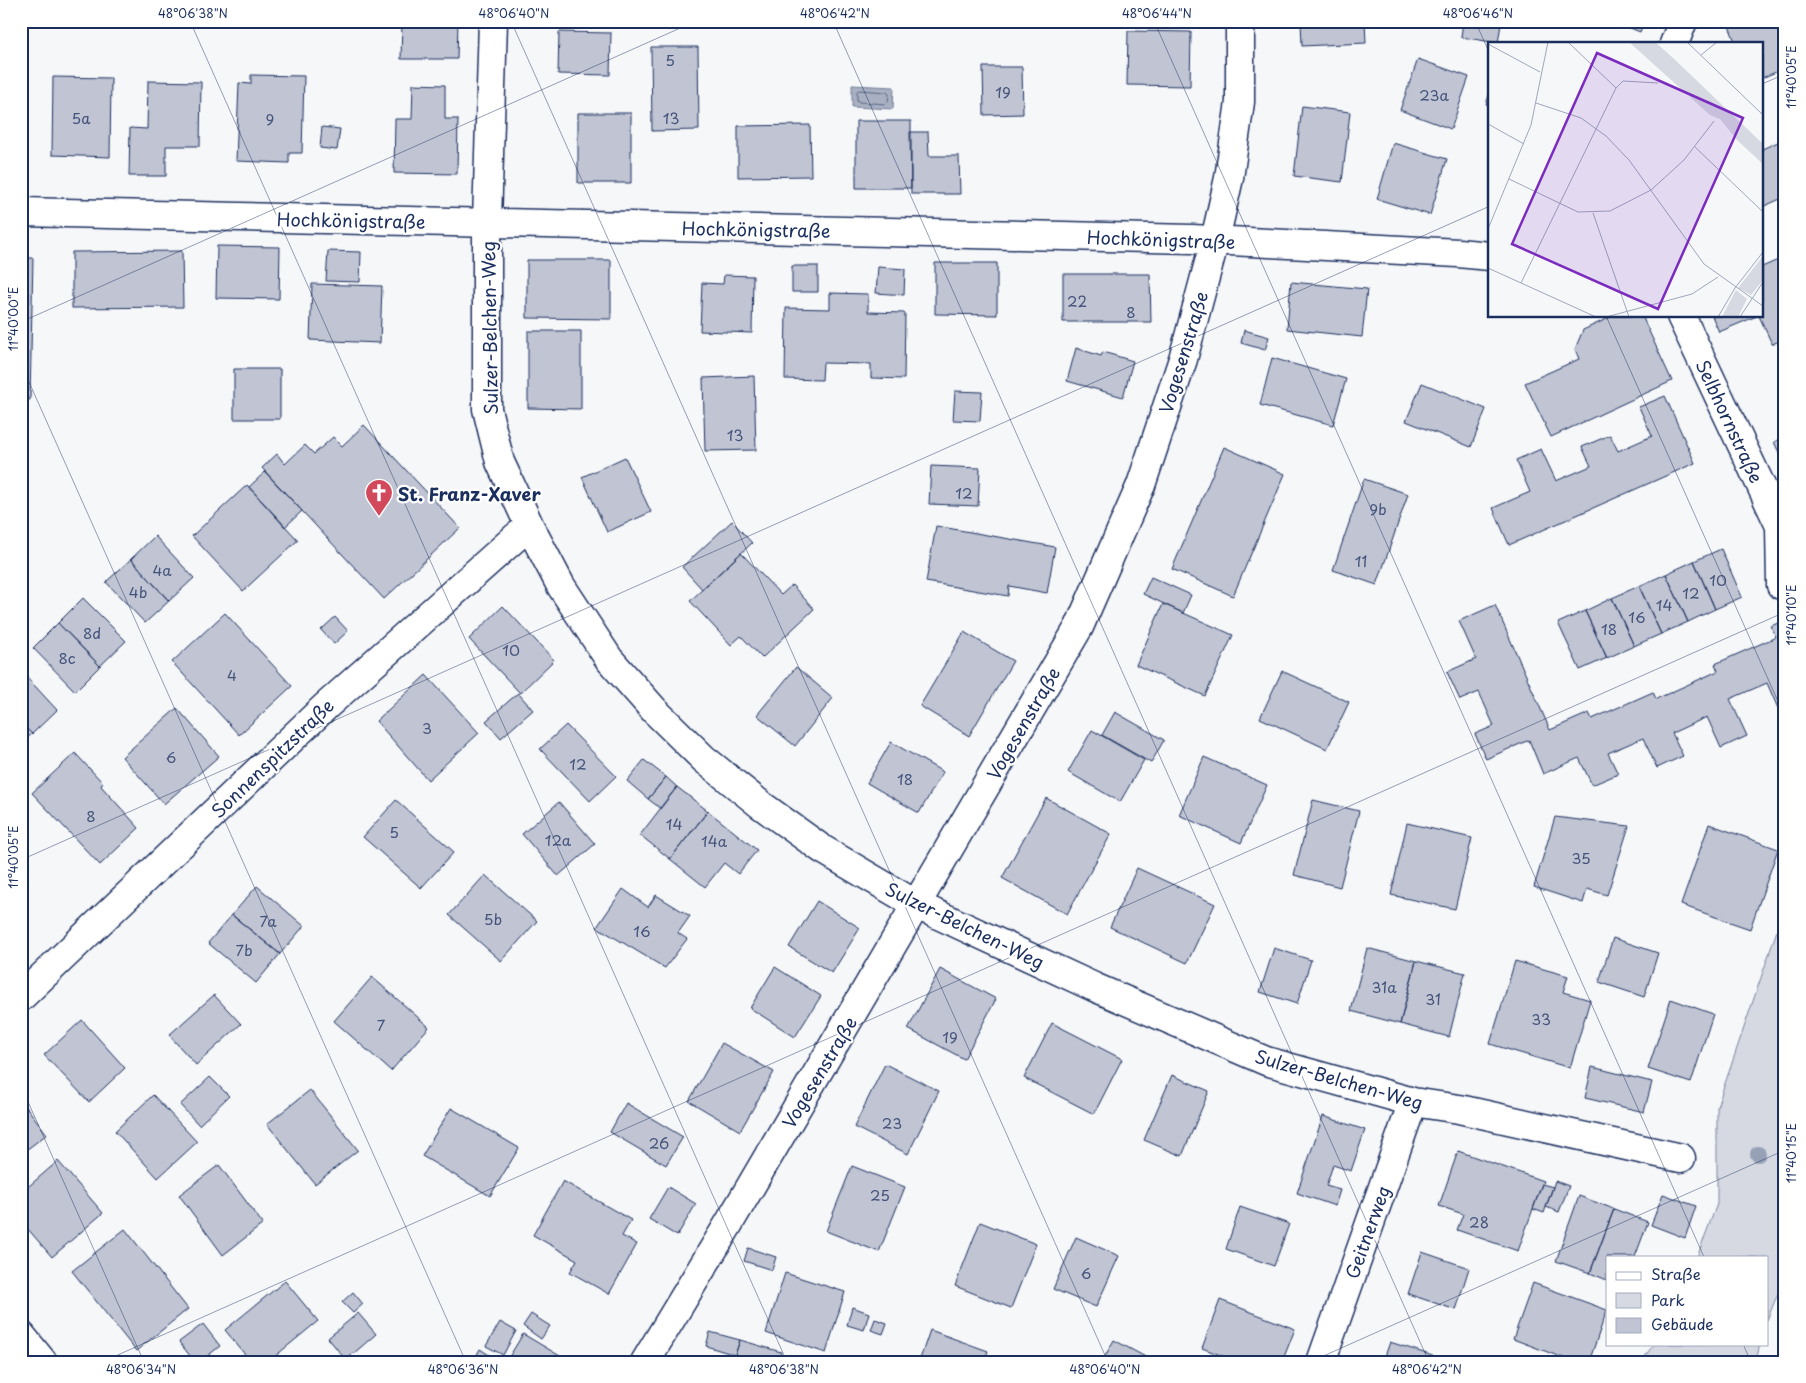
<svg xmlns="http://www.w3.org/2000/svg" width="1806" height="1383" viewBox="0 0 1806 1383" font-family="'Playpen Sans',sans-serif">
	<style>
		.green { fill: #d6d9e2; stroke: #7884a0 }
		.water { fill: #a9b0c1; stroke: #707c99 }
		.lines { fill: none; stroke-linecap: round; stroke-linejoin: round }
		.shore { stroke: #546386; stroke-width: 1 }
		.building { fill: #c0c4d3; stroke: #1b2f5e }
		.minor-casing { stroke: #1b2f5e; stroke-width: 31 }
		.minor { stroke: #fff; stroke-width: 28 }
		.tree { fill: #97a1b6 }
		.ticks { fill: none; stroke: #1b2f5e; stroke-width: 1; stroke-opacity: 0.45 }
		.labels { text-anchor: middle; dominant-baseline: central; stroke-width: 4.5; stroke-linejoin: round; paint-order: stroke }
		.number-label { font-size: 15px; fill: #44547b }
		.street-label { font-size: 18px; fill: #1b2f5e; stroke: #fff }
		.poi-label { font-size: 18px; font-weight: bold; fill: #1b2f5e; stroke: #fff; text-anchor: start }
		.inset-road { fill: none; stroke: #9ea7bb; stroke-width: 1 }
		.view { fill: #7b2cbf; fill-opacity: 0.15; stroke: #7b2cbf; stroke-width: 2.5 }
		.inset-edge { fill: none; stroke: #1b2f5e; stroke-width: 2.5 }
		.neatline { fill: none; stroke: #1b2f5e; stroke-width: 2 }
		.ticks-label { font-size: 12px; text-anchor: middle; fill: #1b2f5e }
	</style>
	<rect width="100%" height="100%" fill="#f6f7f9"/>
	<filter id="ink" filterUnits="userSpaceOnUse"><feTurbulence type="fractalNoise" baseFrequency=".02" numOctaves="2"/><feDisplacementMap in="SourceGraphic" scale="10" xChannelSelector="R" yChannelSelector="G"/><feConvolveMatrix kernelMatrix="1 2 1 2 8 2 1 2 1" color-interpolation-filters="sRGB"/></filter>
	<g filter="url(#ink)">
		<path class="green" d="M1785 907V1276L1767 1320V1257H1697L1717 1204V1107Z
			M1654 1344H1760L1756 1362H1641Z"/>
		<path class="water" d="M852 85 894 87 893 109 852 107Z"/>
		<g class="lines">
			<path class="shore" d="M859 90 887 92 889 94 888 102 886 104 859 102 857 100V92Z"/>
		</g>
		<path class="building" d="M402 21H458L457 59H401Z
			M1301 21H1365L1366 43 1302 46Z
			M1463 21H1486L1501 24 1498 43 1461 37Z
			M1613 21H1644L1640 32Z
			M1727 21H1785V68L1762 78V44H1736Z
			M1128 31 1191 32 1190 86 1127 85Z
			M559 32 611 33 610 75 558 74Z
			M651 47H698L699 130 652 131Z
			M1418 59 1469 77 1451 129 1400 110Z
			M983 67H1022L1023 114 984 115Z
			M251 75 304 76 302 153H289V163L236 161 239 83 251 84Z
			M53 77 111 78 110 157 52 155Z
			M148 81 201 82 200 146H166V176H129L130 128 147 129Z
			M413 84 445 85V119H458L457 174 394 173 395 119H412Z
			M1490 93V106L1486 104Z
			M1302 106 1350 112 1342 182 1294 176Z
			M578 113H631V183H578Z
			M856 121H911V188H856Z
			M810 125 811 176 738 177V126Z
			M322 127 340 129 337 150 320 148Z
			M910 132H928L929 156H959L960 194H911Z
			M1785 139V197L1762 207V149Z
			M1393 143 1447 159 1430 215 1377 199Z
			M217 246 280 247 279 299 216 298Z
			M182 251 183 307 72 308V252Z
			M328 251 361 252 360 282 326 281Z
			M1785 257V339L1772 344 1759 316H1762V267Z
			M21 258H33L30 400 21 399Z
			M527 260H611V319L527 318Z
			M935 263H997V315L935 314Z
			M792 266H818V292H792Z
			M878 267 905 269 904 295 876 293Z
			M1063 274H1150L1151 322H1063Z
			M724 275 753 276 752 333 700 331 702 283 723 284Z
			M1291 282 1367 289 1362 337 1287 329Z
			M312 284 382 286 380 343 310 340Z
			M830 293 868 294V312L905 313 904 379 871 378V364L823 363 822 380 785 379 786 308 830 309Z
			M1613 316H1642L1672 381 1551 437 1525 383 1579 359 1575 349 1583 330Z
			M1712 316H1757L1719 332Z
			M1244 330 1269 337 1265 350 1241 343Z
			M528 331H581V409L528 408Z
			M1076 348 1101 356 1103 352 1133 361 1123 397 1067 381Z
			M1272 358 1346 379 1333 425 1260 405Z
			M234 369H280V419H234Z
			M754 376 756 450 705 451 703 378Z
			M1422 383 1486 409 1471 447 1406 421Z
			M955 391 982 392 980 421 953 420Z
			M1665 396 1695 463 1509 545 1493 508 1530 492 1516 460 1541 449 1556 481 1591 466 1582 447 1610 435 1618 451 1652 436 1639 407Z
			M364 425 460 528 384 599 262 468 277 454 285 464 305 445 314 454 333 437 342 446Z
			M1785 437V465L1774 442Z
			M1224 447 1285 474 1233 596 1172 569Z
			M625 457 651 512 607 532 582 477Z
			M931 466 980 468 978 506 929 504Z
			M265 472 302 511 285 527 249 487Z
			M1364 479 1408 494 1377 585 1333 570Z
			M247 485 298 540 243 591 192 536Z
			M732 521 752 543 702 589 682 567Z
			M936 526 1055 547 1047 593 1009 586 1008 596 926 582Z
			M155 536 194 578 169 601 131 559Z
			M1721 549 1742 597 1715 609 1694 561Z
			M741 553 781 595 792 585 814 609 762 658 741 636 731 645 690 601Z
			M131 559 169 601 145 623 106 582Z
			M1694 561 1715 609 1688 622 1666 574Z
			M1666 574 1688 622 1661 634 1639 586Z
			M1151 577 1191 595 1183 613 1143 594Z
			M1639 586 1661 634 1634 646 1612 598Z
			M83 598 126 641 100 666 58 623Z
			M1612 598 1634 646 1607 658 1585 611Z
			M1163 604 1233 635 1205 696 1136 665Z
			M1495 605 1550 730 1589 713 1592 719 1653 692 1656 699 1718 671 1715 664 1776 637 1771 626 1785 620V711L1780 713 1767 683 1730 699 1747 736 1721 748 1707 717 1672 733 1683 756 1657 768 1643 738 1608 753 1618 774 1592 785 1579 758 1543 774 1529 740 1486 759 1475 734 1494 726 1479 692 1460 700 1447 672 1476 659 1459 621Z
			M503 606 554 660 520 693 469 639Z
			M1585 611 1607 658 1580 670 1558 623Z
			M225 613 292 686 239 735 172 662Z
			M335 617 348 631 334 644 321 630Z
			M58 623 100 666 75 691 33 648Z
			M964 632 1013 661 969 736 920 706Z
			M796 667 833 698 795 746 757 715Z
			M21 671 57 710 32 734 21 723Z
			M1282 671 1349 702 1327 749 1260 718Z
			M426 675 479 733 428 780 376 721Z
			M518 693 533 710 501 738 486 721Z
			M177 708 219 756 164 804 122 757Z
			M1115 712 1164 740 1151 763 1102 735Z
			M21 723 32 734 21 743Z
			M566 725 616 776 590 801 540 749Z
			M1092 730 1144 760 1120 802 1068 772Z
			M891 742 943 772 919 813 867 783Z
			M75 753 103 783 101 786 139 828 100 865 32 793Z
			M1204 757 1267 785 1241 843 1179 815Z
			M644 760 666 777 648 799 627 781Z
			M666 777 677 787 660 808 648 799Z
			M677 787 708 811 670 859 640 835Z
			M1046 798 1111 834 1067 914 1002 878Z
			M396 800 454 852 421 888 363 837Z
			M1313 800 1359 811 1340 887 1294 875Z
			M559 802 595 844 558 876 522 834Z
			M708 811 757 850 738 874 724 863 705 887 670 859Z
			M1555 817 1629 826 1607 895 1587 889 1583 903 1534 887Z
			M1407 823 1472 838 1455 909 1391 895Z
			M1709 824 1778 849 1750 929 1681 905Z
			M1137 868 1215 904 1187 963 1110 927Z
			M485 875 537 921 501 961 449 915Z
			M257 886 304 926 280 954 232 915Z
			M623 889 648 907 656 895 690 916 678 933 687 939 665 968 597 927Z
			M817 901 860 928 832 973 789 947Z
			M232 915 280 954 256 983 208 943Z
			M1613 938 1658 953 1644 997 1599 982Z
			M1274 948 1311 960 1297 1004 1260 992Z
			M1367 948 1416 961 1400 1024 1351 1011Z
			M1416 961 1465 973 1449 1037 1400 1024Z
			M1515 961 1568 976 1563 992 1590 1000 1570 1068 1490 1044Z
			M775 967 821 996 795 1037 750 1008Z
			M940 969 996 999 964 1059 908 1029Z
			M372 977 429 1027 391 1071 334 1021Z
			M214 995 241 1024 196 1065 169 1035Z
			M1671 999 1713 1014 1691 1083 1648 1069Z
			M82 1020 125 1068 89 1102 44 1055Z
			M1052 1023 1122 1059 1094 1114 1024 1078Z
			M722 1043 774 1072 740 1131 689 1101Z
			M885 1064 939 1091 908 1154 854 1127Z
			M1592 1067 1652 1082 1644 1112 1585 1098Z
			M1172 1075 1209 1091 1182 1156 1144 1140Z
			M210 1077 229 1096 199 1125 180 1105Z
			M310 1090 358 1150 315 1184 267 1124Z
			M153 1095 197 1142 158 1178 115 1131Z
			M21 1100 47 1134 21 1154Z
			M626 1103 683 1137 666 1165 610 1132Z
			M451 1108 519 1148 490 1196 422 1156Z
			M1323 1116 1365 1130 1351 1171 1333 1165 1326 1186 1340 1190 1335 1206 1297 1193Z
			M1458 1151 1543 1181 1518 1251 1457 1230 1463 1214 1439 1206Z
			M58 1161 103 1213 52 1257 21 1221V1193Z
			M219 1165 263 1224 223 1255 179 1195Z
			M852 1166 905 1187 879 1252 826 1231Z
			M563 1181 631 1220 622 1236 637 1244 609 1294 570 1272 577 1260 533 1235Z
			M1555 1181 1569 1186 1559 1212 1546 1207Z
			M1542 1184 1553 1187 1544 1213 1533 1209Z
			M668 1187 696 1204 677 1236 649 1219Z
			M1663 1194 1696 1206 1685 1238 1651 1225Z
			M1579 1196 1614 1209 1590 1273 1556 1261Z
			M1240 1207 1289 1224 1274 1266 1226 1249Z
			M1614 1209 1648 1222 1635 1257H1607V1280L1590 1273Z
			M980 1222 1036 1244 1011 1308 955 1286Z
			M125 1229 188 1309 136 1351 72 1271Z
			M1076 1237 1119 1256 1096 1307 1053 1289Z
			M748 1248 776 1257 772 1270 744 1261Z
			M1422 1252 1469 1268 1456 1310 1408 1294Z
			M785 1273 845 1292 826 1353 766 1333Z
			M285 1281 318 1321 268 1362H251L225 1330Z
			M1533 1283 1607 1310 1589 1362H1574L1513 1339Z
			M353 1292 363 1304 353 1313 342 1302Z
			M1220 1300 1295 1329 1282 1362H1239L1202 1348Z
			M852 1307 869 1313 864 1330 847 1325Z
			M358 1313 376 1334 346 1360 328 1338Z
			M531 1314 550 1326 541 1339 523 1326Z
			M875 1319 887 1323 883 1334 871 1330Z
			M500 1322 516 1331 503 1355 486 1346Z
			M203 1324 220 1346 200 1362H195L179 1342Z
			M930 1330 988 1351 984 1362H919Z
			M710 1332 740 1340 735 1355 706 1346Z
			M523 1334 555 1353 570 1362H506Z
			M740 1340 781 1352 778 1362H759L735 1355Z
			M1114 1340 1151 1360V1362H1102Z
			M1390 1342 1427 1354 1448 1362H1383Z
			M480 1349 497 1360 495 1362H473Z"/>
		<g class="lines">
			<defs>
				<path id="minor" d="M493 21 487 222V409L500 462 530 527 561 586 609 659 655 711 704 759 761 805 822 849 917 905 1094 987 1266 1061 1413 1102 1459 1109 1681 1158
					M1674 44 1683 21
					M21 212 1192 239 1458 253 1490 256
					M1681 316 1780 526 1781 585
					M21 997 326 706 516 537 530 527
					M21 1335 43 1362
					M645 1362 728 1225 1079 627 1141 485 1183 359 1215 240 1229 178 1240 102V21
					M1321 1362 1413 1102"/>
			</defs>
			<use href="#minor" class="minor-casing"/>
			<use href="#minor" class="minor"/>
		</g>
		<circle class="tree" cx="1758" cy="1154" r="8"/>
	</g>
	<path class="ticks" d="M190 21 787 1362M511 21 1108 1362M833 21 1429 1362M1154 21 1704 1257M1475 21 1490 54M1762 84 1785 74M1606 316 1785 717M21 322 696 21M21 364 466 1362M21 860 1490 206M21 1086 144 1362M1743 1344 1751 1362M102 1362 1785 612M1310 1362 1785 1150"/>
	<defs>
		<symbol id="church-pin" viewBox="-11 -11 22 30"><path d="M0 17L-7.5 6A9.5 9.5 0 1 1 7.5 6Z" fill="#d1495b" stroke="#fff"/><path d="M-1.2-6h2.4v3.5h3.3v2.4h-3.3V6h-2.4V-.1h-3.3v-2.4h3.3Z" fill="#fff"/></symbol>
	</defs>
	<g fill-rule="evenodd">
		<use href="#church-pin" x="363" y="477" width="32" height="43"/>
	</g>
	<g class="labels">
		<g class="number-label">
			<text x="670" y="59">5</text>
			<text x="1003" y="91">19</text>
			<text x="1434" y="94">23a</text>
			<text x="81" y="117">5a</text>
			<text x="671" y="117">13</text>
			<text x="270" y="118">9</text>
			<text x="1077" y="300">22</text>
			<text x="1131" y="311">8</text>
			<text x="735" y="434">13</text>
			<text x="964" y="492">12</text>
			<text x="1378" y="508">9b</text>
			<text x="1361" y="560">11</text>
			<text x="162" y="569">4a</text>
			<text x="1718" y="579">10</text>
			<text x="138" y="591">4b</text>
			<text x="1691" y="592">12</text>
			<text x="1664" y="604">14</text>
			<text x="1637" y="616">16</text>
			<text x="1609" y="628">18</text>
			<text x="92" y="632">8d</text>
			<text x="511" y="649">10</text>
			<text x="67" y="657">8c</text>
			<text x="232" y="674">4</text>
			<text x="427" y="727">3</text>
			<text x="171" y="756">6</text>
			<text x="578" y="763">12</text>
			<text x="905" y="778">18</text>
			<text x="91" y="815">8</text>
			<text x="674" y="823">14</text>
			<text x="394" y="831">5</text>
			<text x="558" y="839">12a</text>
			<text x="714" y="840">14a</text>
			<text x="1581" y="857">35</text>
			<text x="493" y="918">5b</text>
			<text x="268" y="920">7a</text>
			<text x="642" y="930">16</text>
			<text x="244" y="949">7b</text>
			<text x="1384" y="986">31a</text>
			<text x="1433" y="998">31</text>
			<text x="1541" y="1018">33</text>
			<text x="381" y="1024">7</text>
			<text x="950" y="1036">19</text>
			<text x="892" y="1122">23</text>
			<text x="659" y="1142">26</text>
			<text x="880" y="1194">25</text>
			<text x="1479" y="1221">28</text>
			<text x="1086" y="1272">6</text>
		</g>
		<g class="street-label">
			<text transform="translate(351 220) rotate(1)">Hochkönigstraße</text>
			<text transform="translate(756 229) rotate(1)">Hochkönigstraße</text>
			<text transform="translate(1161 239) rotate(2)">Hochkönigstraße</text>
			<text transform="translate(489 328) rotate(-91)">Sulzer-Belchen-Weg</text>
			<text transform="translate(1183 352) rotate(-73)">Vogesenstraße</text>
			<text transform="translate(1730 421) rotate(65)">Selbhornstraße</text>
			<text transform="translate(1023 723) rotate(-60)">Vogesenstraße</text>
			<text transform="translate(272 758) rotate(-44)">Sonnenspitzstraße</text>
			<text transform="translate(965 925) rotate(26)">Sulzer-Belchen-Weg</text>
			<text transform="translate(819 1072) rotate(-59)">Vogesenstraße</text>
			<text transform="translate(1339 1079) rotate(16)">Sulzer-Belchen-Weg</text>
			<text transform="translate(1367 1232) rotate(-70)">Geitnerweg</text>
		</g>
		<g class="poi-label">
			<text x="398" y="493">St. Franz-Xaver</text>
		</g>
	</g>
	<g transform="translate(1488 42)">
		<rect width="275" height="275" fill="#f6f7f9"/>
		<path d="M141 0H167L184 15 275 102V122L249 98 232 77 222 73ZM275 214V238L263 253 250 246ZM248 248 259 257 250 275H234Z" fill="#d6d9e2"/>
		<path class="inset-road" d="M199 0 275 73M0 2 52 30M213 13 229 0M128 46 135 39 170 41M48 61 93 76 118 94 141 118 216 222 275 264M0 82 36 102M207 105 275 170M21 137 90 170 122 169 163 148 196 118 226 79M105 171 141 275M0 187 43 83 60 0M0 226 108 275M33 241 128 46 80 0M118 275 204 252 230 235M230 275 247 246 275 210M252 275 275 240"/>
		<path class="view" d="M109 11 255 76 170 267 24 202Z"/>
		<rect width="275" height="275" class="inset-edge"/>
	</g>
	<rect width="1806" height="1383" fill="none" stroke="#fff" stroke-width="55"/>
	<rect x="1606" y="1256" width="162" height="90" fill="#ffffff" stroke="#a4acbf"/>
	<rect x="1616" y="1272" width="25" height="8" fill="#ffffff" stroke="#a4acbf"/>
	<text x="1651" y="1280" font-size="15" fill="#1b2f5e">Straße</text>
	<rect x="1616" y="1293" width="25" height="15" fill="#d6d9e2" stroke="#a4acbf"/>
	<text x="1651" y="1306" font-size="15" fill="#1b2f5e">Park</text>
	<rect x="1616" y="1318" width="25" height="15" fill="#c0c4d3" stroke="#a4acbf"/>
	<text x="1651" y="1330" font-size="15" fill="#1b2f5e">Gebäude</text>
	<rect x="28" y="28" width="1750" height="1328" class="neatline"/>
	<g class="ticks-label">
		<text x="193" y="18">48°06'38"N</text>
		<text x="514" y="18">48°06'40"N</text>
		<text x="835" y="18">48°06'42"N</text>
		<text x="1157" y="18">48°06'44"N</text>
		<text x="1478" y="18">48°06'46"N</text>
		<text transform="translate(1792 77) rotate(-90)" y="4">11°40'05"E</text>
		<text transform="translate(14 319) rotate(-90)" y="4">11°40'00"E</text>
		<text transform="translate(1792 615) rotate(-90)" y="4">11°40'10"E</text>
		<text transform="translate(14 857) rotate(-90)" y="4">11°40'05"E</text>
		<text transform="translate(1792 1153) rotate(-90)" y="4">11°40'15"E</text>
		<text x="141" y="1374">48°06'34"N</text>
		<text x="463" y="1374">48°06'36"N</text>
		<text x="784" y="1374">48°06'38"N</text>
		<text x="1105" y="1374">48°06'40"N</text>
		<text x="1427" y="1374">48°06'42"N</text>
	</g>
</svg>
